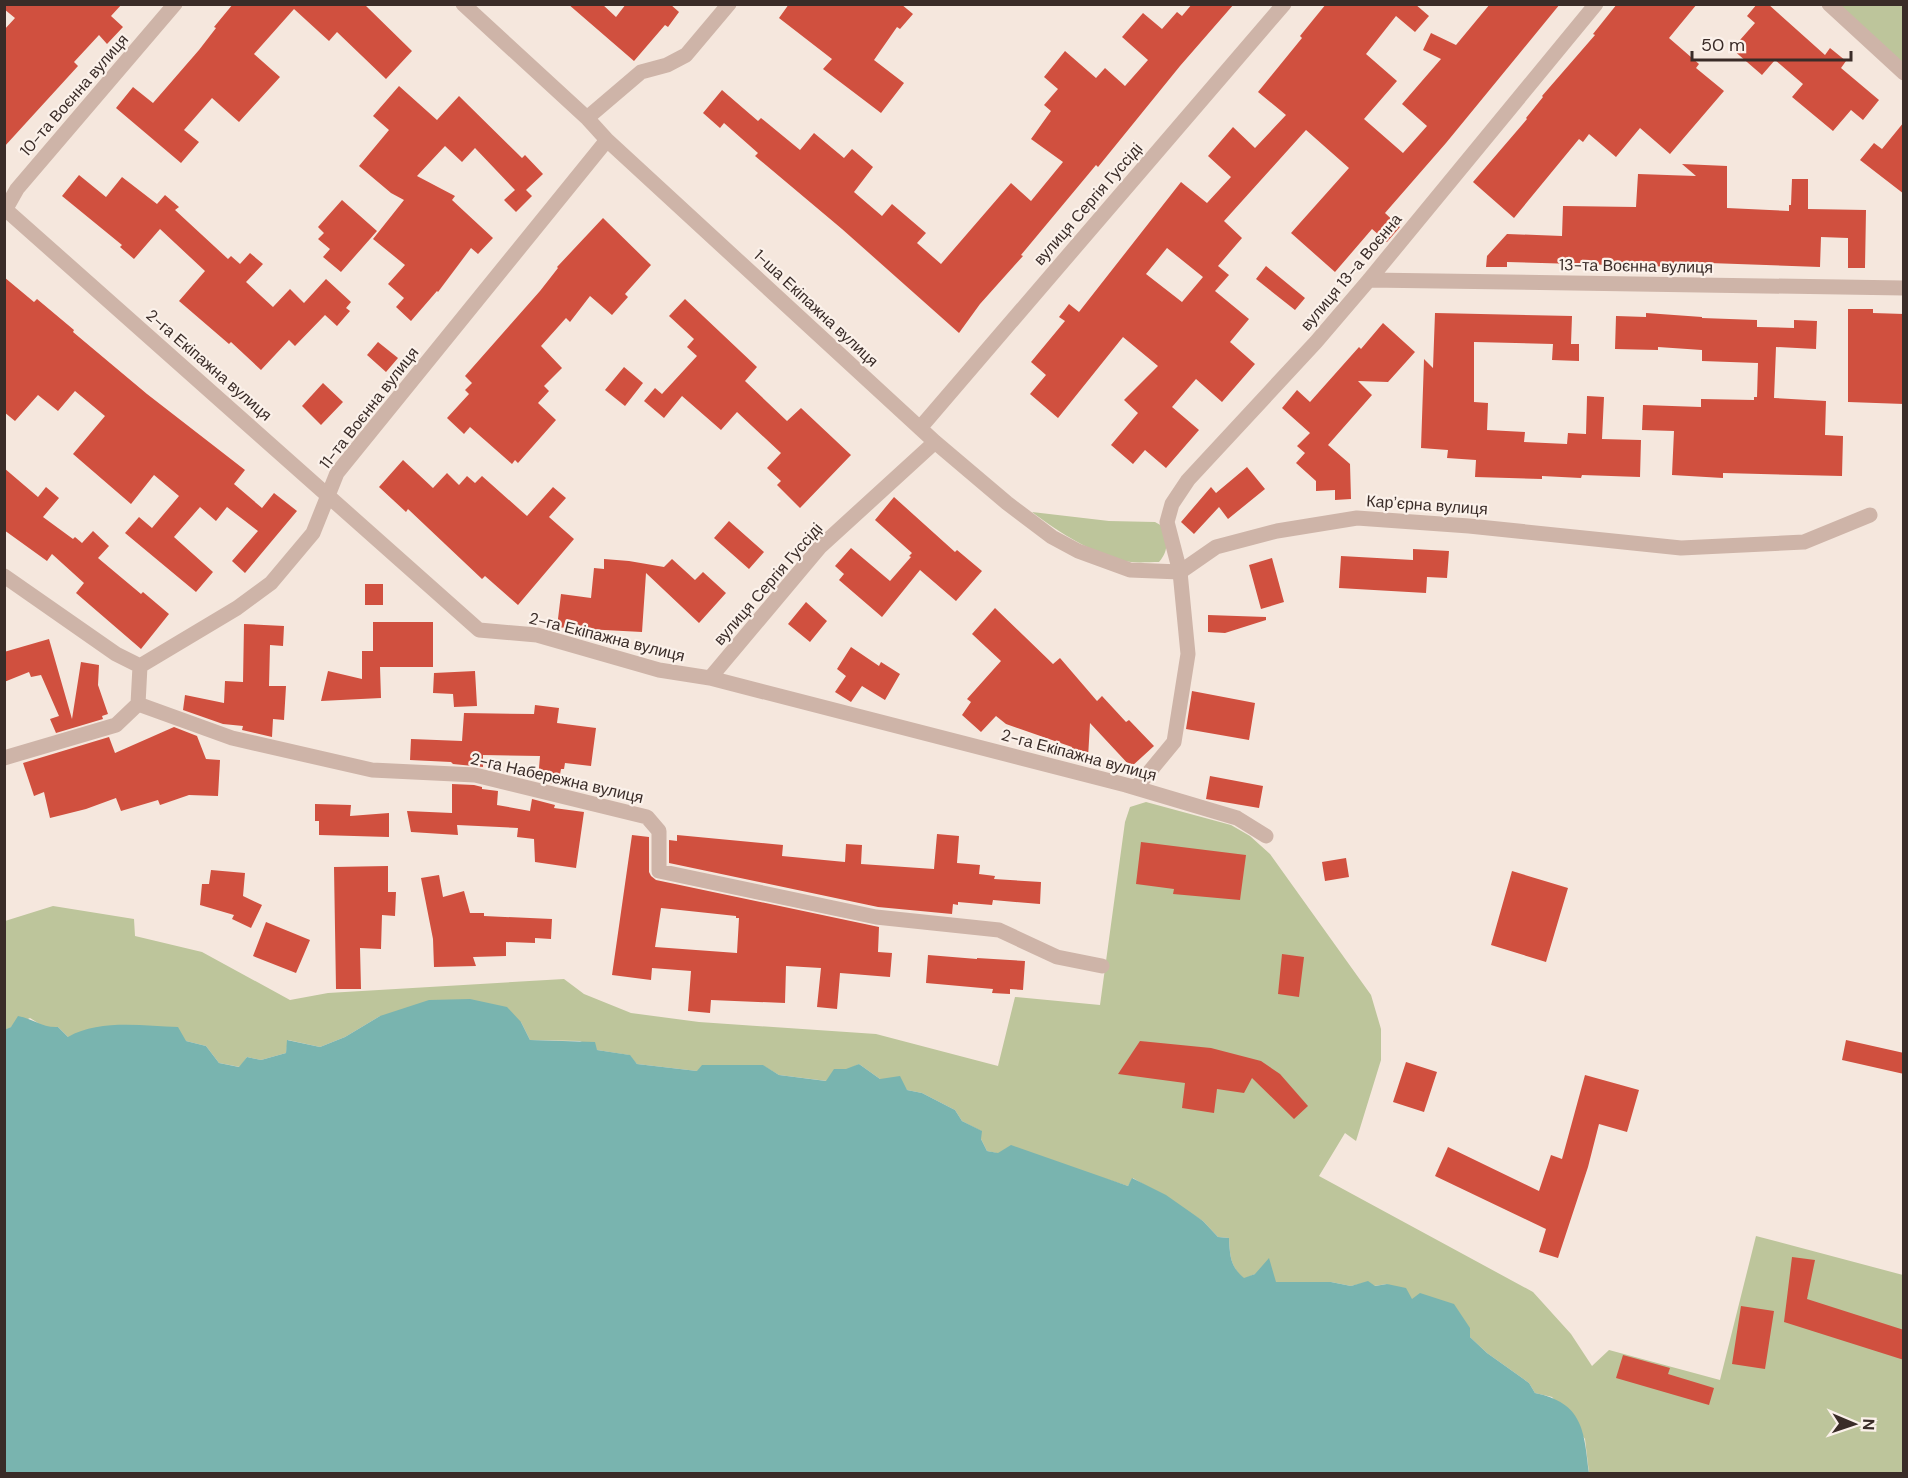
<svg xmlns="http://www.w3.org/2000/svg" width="1908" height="1478" viewBox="0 0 1908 1478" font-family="'DM Sans',sans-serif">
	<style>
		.green { fill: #bdc59b }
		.water { fill: #79b4af }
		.building { fill: #d0503f; fill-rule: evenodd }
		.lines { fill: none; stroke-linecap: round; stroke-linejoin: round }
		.street { stroke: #ceb4a8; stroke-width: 15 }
		.labels { text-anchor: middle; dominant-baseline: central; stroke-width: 4.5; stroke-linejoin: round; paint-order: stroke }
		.street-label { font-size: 16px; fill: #3a2c28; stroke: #fbf1ea }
	</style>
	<rect width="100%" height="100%" fill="#f5e7dd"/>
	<path class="green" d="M1837 5H1903V65Z
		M1032 512 1109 521 1155 522 1164 527C1167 542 1169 550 1159 562 1150 562 1140 563 1131 562 1100 559 1057 531 1032 512Z
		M1146 802 1231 825 1250 836 1270 854 1371 995 1381 1029V1060L1356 1141 1345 1133 1319 1176 1533 1292 1571 1334 1592 1366 1609 1350 1720 1380 1756 1236 1903 1275V1473H1589L1585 1439 1552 1397 1535 1393 1529 1383 1487 1353 1470 1337 1387 1284 1374 1286 1368 1282 1351 1286 1331 1282H1275L1255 1274 1244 1279C1230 1266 1230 1256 1229 1238L1218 1237 1203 1221 1133 1178 1128 1186 1081 1171 987 1151 981 1139V1131L962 1121 955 1110 922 1093 907 1090 880 1079 859 1064 827 1081 779 1075 762 1065 697 1071 637 1064 629 1055 597 1050 580 1041 530 1040 521 1022 380 1016 345 1037 320 1047 288 1040 286 1053 261 1060 247 1057 240 1067 219 1063 206 1046 186 1041 68 1037 58 1027 46 1028 30 1018 5 1030V921L53 906 134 919 135 936 202 952 290 1000 328 993 564 979 584 994 631 1013 699 1022 876 1034 998 1066 1015 997 1100 1005 1125 822 1130 807Z"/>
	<path class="water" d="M470 999 507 1007 521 1022 530 1040 595 1042 597 1050 630 1055 637 1064 697 1071 702 1065H763L779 1075 826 1081 834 1069H846L859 1064 880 1079 900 1076 907 1090 922 1093 955 1110 962 1121 982 1131 981 1139 987 1151 998 1153 1011 1145 1128 1186 1132 1178 1166 1195 1203 1221 1218 1237 1229 1238C1230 1256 1230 1266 1244 1278L1255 1274 1269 1258 1276 1282H1331L1351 1286 1368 1281 1375 1286 1387 1284 1406 1288 1412 1299 1420 1293 1454 1304 1470 1328V1337L1487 1353 1529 1383 1535 1393C1583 1403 1584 1430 1589 1473H5L4 1030 11 1027 18 1016C34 1019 42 1028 58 1027L68 1037C99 1019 143 1026 178 1027L186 1041 206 1046 219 1063 239 1067 247 1057 261 1060 286 1053 287 1040 320 1047 345 1037 380 1016 429 1000Z"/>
	<path class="building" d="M4 4H122L111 16 123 27 107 44 99 35 74 62 78 66 4 147V30L15 18 4 9Z
		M233 4H364L412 51 386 79 337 32 329 41 294 9 254 54 280 77 239 122 212 98 184 130 199 142 181 163 116 108 133 87 153 103 199 50 216 28 214 27Z
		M568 4H602L616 17 626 4H670L679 12 668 27 665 25 634 61Z
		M789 4H901L913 14 900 29 897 27 874 60 904 83 881 113 823 69 832 59 779 18Z
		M1192 4H1234L1180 66 1098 167 1096 165 1021 255 1023 256 980 304 959 333 842 229 755 156 758 153 724 123 720 128 703 113 722 90 758 121 761 118 800 150 814 133 844 158 852 149 873 167 854 192 882 216 892 204 926 233 917 243 941 264 1011 183 1031 201 1063 162 1031 139 1051 111 1044 105 1058 89 1044 77 1065 51 1096 78 1105 68 1125 86 1148 60 1122 37 1143 13 1162 29 1177 12 1182 16Z
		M1326 4H1415L1429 16 1415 32 1396 16 1366 54 1397 81 1364 119 1403 153 1427 126 1402 104 1441 59 1423 50 1431 33 1456 45 1490 4H1560L1446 143 1385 213 1400 227 1387 242 1372 229 1335 272 1291 233 1349 168 1306 130 1224 221 1242 238 1218 266 1229 275 1215 291 1249 319 1230 342 1255 364 1222 402 1196 379 1172 407 1199 430 1166 468 1145 450 1133 464 1111 445 1138 413 1124 400 1158 366 1123 337 1058 418 1030 394 1046 375 1031 362 1065 321 1059 317 1069 304 1079 312 1181 182 1207 203 1231 177 1208 156 1233 127 1255 148 1286 115 1258 92 1302 38 1300 36ZM1167 248 1203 277 1182 302 1146 274Z
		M1617 4H1697L1669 38 1699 64 1696 68 1724 91 1670 154 1640 128 1616 157 1589 134 1583 142 1579 139 1514 218 1473 182 1527 119 1526 118 1543 97 1542 96 1595 35 1593 34Z
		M1757 4H1768L1825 55 1830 48 1846 61 1841 68 1879 100 1863 120 1851 110 1833 131 1792 97 1803 84 1775 60 1762 75 1732 49 1755 23 1747 16Z
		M399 86 437 120 459 96 522 158 525 155 543 174 526 190 532 196 516 212 504 200 515 190 475 148 462 162 445 146 417 176 455 196 452 200 493 238 478 254 471 248 438 292 437 291 411 321 396 307 404 298 388 284 405 265 373 239 404 200 391 193 359 166 389 130 373 116Z
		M1904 122V194L1860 160 1874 143 1882 149Z
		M1682 164 1727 166V208L1789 211V205H1791L1792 179H1808V209L1866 210 1865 268H1848V238L1821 237 1820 267 1681 262V267L1507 262V267H1486L1487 256 1507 234 1562 236 1563 206 1636 207 1638 174 1696 176Z
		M79 175 106 197 122 177 157 204 165 195 179 207 175 210 228 259 231 256 240 264 250 253 263 264 246 282 273 307 290 289 304 303 326 279 351 302 346 308 350 311 337 326 325 315 295 346 289 340 261 370 231 342 229 344 179 301 205 271 160 229 134 259 120 247 122 245 62 196Z
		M342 200 377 231 341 272 323 257 330 249 318 239 324 233 318 227Z
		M603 218 651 265 625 294 628 297 612 315 590 296 570 322 566 318 541 346 562 368 544 386 549 391 538 403 556 420 518 463 515 460 512 464 470 427 464 434 447 418 469 394 465 390 472 383 465 376 540 291 558 268 557 267Z
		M1266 266 1305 298 1295 310 1256 279Z
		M4 277 34 302 37 299 74 330 73 332 147 394 245 470 234 484 262 508 274 493 297 511 245 573 232 561 258 531 227 507 216 521 200 507 174 537 213 572 196 592 125 533 139 517 152 528 179 496 154 475 131 504 73 454 105 416 75 391 58 411 38 395 15 421 4 412Z
		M685 299 757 367 745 381 787 421 801 408 851 455 800 508 777 485 781 481 767 468 781 453 737 412 721 430 682 396 664 418 644 401 655 388 662 394 697 356 687 347 694 339 669 316Z
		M1848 309H1873V313L1904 314V404L1848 402Z
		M1435 313 1572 316 1571 344H1579V361L1552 360 1553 344 1474 342V402L1488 403 1487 430 1525 432 1524 442 1567 444 1568 433 1586 434 1587 396 1604 397 1602 439 1641 440 1640 477 1582 475 1581 478 1542 476V479L1475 477 1476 460 1447 458 1448 450 1421 448 1424 359 1433 368Z
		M1646 313 1702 317V318L1757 320V327L1794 328V320L1817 321 1816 349 1776 347 1774 398 1826 401 1825 435 1843 436 1842 476 1723 473V478L1672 475 1674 431 1642 430 1643 405 1701 407V399L1754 400V397H1757L1758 363 1702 361V350L1658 347V350L1615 349 1616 316 1646 317Z
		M1383 323 1415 352 1388 382 1358 381 1372 395 1328 445 1350 464 1351 499 1335 500V490L1316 491V481L1296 463 1305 453 1297 446 1310 433 1282 408 1297 390 1310 402 1359 347 1361 349Z
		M378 342 398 358 386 372 367 355Z
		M624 367 643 383 625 406 605 390Z
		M323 383 343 402 321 425 302 406Z
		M403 460 433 488 447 473 459 485 467 476 475 483 482 476 527 516 553 487 566 498 549 517 574 539 518 605 485 576 482 579 408 509 406 512 379 487Z
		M1247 467 1265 489 1228 519 1219 507 1194 534 1181 522 1211 487 1216 493Z
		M4 468 38 497 46 487 59 498 43 517 73 539 75 537 82 543 93 531 109 546 98 558 141 594 143 592 169 614 141 649 76 593 84 583 52 554 47 561 4 530Z
		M894 497 955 552 957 550 982 571 956 601 920 570 882 617 839 580 844 574 835 566 851 548 890 581 911 557 909 556 912 553 875 520Z
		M729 521 764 552 749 569 714 538Z
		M1413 549 1449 551 1447 578 1427 577 1426 593 1339 588 1341 556 1413 560Z
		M1272 558 1284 602 1261 609 1249 565Z
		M604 559 629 561 664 567 672 559 695 580 703 572 726 593 699 623 646 573 642 632 586 629V630L557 627 561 594 591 598 594 568 604 569Z
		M365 584H383V605H365Z
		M806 602 827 621 810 642 788 624Z
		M995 608 1053 664 1060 658 1097 701 1102 696 1126 722 1129 720 1154 746 1131 767 1090 723 1088 758 1071 757 1072 747 1006 724 996 716 981 732 962 715 971 702 967 699 1001 661 972 634Z
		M1208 615 1266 617V620L1225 633 1208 632Z
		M373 622H433V667H380L381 698 321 701 328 671 362 679V651H373Z
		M244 624 284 626 283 646 270 645 269 686H286L284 720 273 719 272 737 242 730 243 726 223 724 183 710 185 695 224 703 225 681 243 682Z
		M49 639 72 719 81 662 99 665 98 685 108 714 102 716 103 719 56 733 50 719 59 716 41 675 31 677 29 672 4 682V652Z
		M851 647 879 666 881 662 900 674 885 700 862 686 851 702 835 692 846 676 837 669Z
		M475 671 477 706 454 707 453 694 433 693 434 673Z
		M1192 691 1255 703 1249 740 1186 729Z
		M535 705 559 708 557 723 596 728 591 766 565 763 564 769H561L558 785 538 780 540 756 483 755V767L453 764 451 762 410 760 411 739 462 741 464 713 534 714Z
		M174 727 197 736 206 759 220 760 218 796 189 795 160 805 158 800 121 811 116 798 86 809 50 818 44 792 34 796 23 763 109 737 115 753Z
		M1210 776 1263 786 1259 808 1206 799Z
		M452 784 474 785 482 787V789L498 791 497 805 530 811 532 799 555 805 554 808 584 812 576 868 535 862 534 839 517 837 518 828 457 825 458 835 411 832 407 811 452 813Z
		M315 804 351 805 350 816 389 813V837L319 835V821H315Z
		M937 834 959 836 957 863 980 865 979 874 995 876 994 879 1041 882 1040 904 993 900 992 905 958 902V905L953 904 952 914 878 907 669 863V840L677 841V835L783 845 782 856 845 862 846 844 862 845 861 864 934 869Z
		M632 835 649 837V872L651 876 656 880 879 927 878 952 892 953 890 977 840 973 837 1009 817 1007 821 968 786 966 785 1003 711 1000 710 1013 688 1011 691 971 652 968 651 980 612 975ZM661 908 736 916V918H739L737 953 655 947Z
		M1141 842 1246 855 1240 900 1173 894 1174 889 1136 884Z
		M1346 858 1349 877 1325 881 1322 862Z
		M388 866V892H396L395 916 382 915 381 949 360 948 361 989H336L334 867Z
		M211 870 245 873 243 896 262 905 251 928 232 919 234 915 200 905 202 884H209Z
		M1512 871 1568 888 1546 962 1491 945Z
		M439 875 443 897 464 891 470 913H484V916L552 919 551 939 535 938V943L506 942V956L473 957 476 966 434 967 433 939 421 878Z
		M266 922 310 940 296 973 253 956Z
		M1282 954 1304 957 1299 997 1278 994Z
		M928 955 977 959V958L1025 961 1023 990 1010 989V994L992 993 993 989 926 983Z
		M1846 1040 1904 1053V1074L1842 1060Z
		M1140 1041 1211 1048 1261 1061 1280 1074 1308 1106 1294 1119 1252 1078 1244 1093 1217 1089 1214 1113 1182 1108 1185 1083 1118 1074Z
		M1406 1062 1437 1072 1424 1112 1393 1102Z
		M1585 1075 1639 1090 1627 1132 1599 1124 1588 1167 1558 1258 1539 1252 1546 1229 1435 1176 1448 1147 1539 1191 1551 1155 1562 1159Z
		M1792 1257 1815 1260 1807 1299 1904 1330V1360L1784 1322Z
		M1741 1306 1774 1311 1765 1369 1732 1364Z
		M1623 1355 1670 1368 1668 1374 1714 1388 1709 1405 1616 1378Z"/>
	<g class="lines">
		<path class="street" d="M463 4 587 118 607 140 935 442 1007 503 1052 537 1078 551 1130 570 1180 572
			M1829 4 1904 73
			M587 118 641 72 667 65 686 55 729 4
			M4 208 479 630 537 635 659 670 710 678 1126 785 1237 818 1266 836
			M4 212 17 189 175 4
			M1369 280 1904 288
			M920 428 1284 4
			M1180 572 1216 547 1277 531 1357 518 1469 526 1681 548 1804 542 1870 515
			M4 576 116 654 140 666
			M140 666 237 608 271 583 313 533 337 473 607 140
			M710 678 820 547 935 442
			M138 704 140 666
			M4 758 116 725 138 704 232 738 372 770 475 775 647 817 659 831V871L876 917 999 930 1057 957 1102 966
			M1136 788 1174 742 1188 654 1180 572 1167 522 1172 504 1188 480 1316 342 1369 280 1596 4"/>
	</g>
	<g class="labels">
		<g class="street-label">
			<text transform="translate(74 95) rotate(-49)">10-та Воєнна вулиця</text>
			<text transform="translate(1088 204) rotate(-49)">вулиця Сергія Гуссіді</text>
			<text transform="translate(1636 266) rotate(1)">13-та Воєнна вулиця</text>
			<text transform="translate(1351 272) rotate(-50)">вулиця 13-а Воєнна</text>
			<text transform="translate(816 308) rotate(43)">1-ша Екіпажна вулиця</text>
			<text transform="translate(209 365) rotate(41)">2-га Екіпажна вулиця</text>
			<text transform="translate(369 408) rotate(-52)">11-та Воєнна вулиця</text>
			<text transform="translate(1427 505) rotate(4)">Карʼєрна вулиця</text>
			<text transform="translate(768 584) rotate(-49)">вулиця Сергія Гуссіді</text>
			<text transform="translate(607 637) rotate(14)">2-га Екіпажна вулиця</text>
			<text transform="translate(1079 755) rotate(15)">2-га Екіпажна вулиця</text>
			<text transform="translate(557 778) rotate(13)">2-га Набережна вулиця</text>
		</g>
	</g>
	<rect width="1908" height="1478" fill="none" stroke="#3a2c28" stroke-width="12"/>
	<g transform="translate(1854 1424) rotate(92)" stroke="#fbf1ea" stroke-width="4.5" paint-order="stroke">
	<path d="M0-4.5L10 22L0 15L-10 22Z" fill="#3a2c28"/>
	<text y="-9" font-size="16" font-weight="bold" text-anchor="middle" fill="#3a2c28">N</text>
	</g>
	<path d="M1692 51v9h159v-9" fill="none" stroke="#3a2c28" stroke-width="3"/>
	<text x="1701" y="51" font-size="18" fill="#3a2c28" stroke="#fbf1ea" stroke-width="4.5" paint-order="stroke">50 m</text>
</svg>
